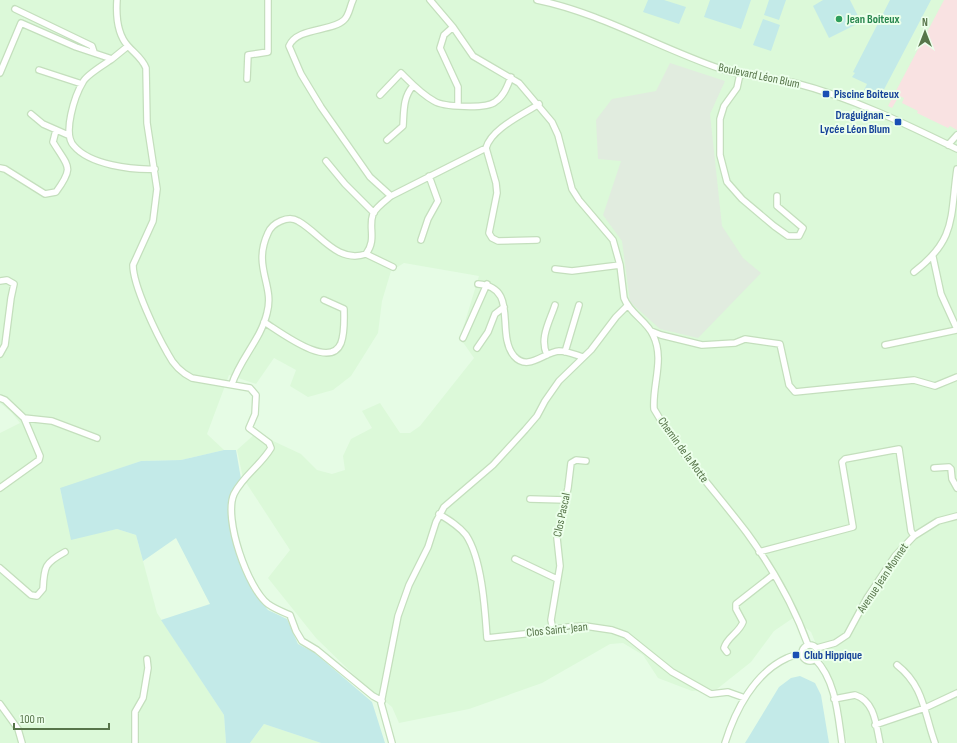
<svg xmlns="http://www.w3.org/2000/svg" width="957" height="743" viewBox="0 0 957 743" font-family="'Sofia Sans Condensed',sans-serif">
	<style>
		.residential { fill: #dcf9d9 }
		.industrial { fill: #e1ecdf }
		.education { fill: #f9e2e2 }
		.green { fill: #c3eae8 }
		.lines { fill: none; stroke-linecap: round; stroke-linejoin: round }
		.street-casing { stroke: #c4dfbd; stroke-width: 8 }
		.street { stroke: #fff; stroke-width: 5.5 }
		.leisure-dot { fill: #2e9e5b; stroke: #ecffeb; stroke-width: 1.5 }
		.transit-dot { fill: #1a4fb4; stroke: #ecffeb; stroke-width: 1.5 }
		.labels { text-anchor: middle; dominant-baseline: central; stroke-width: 4; stroke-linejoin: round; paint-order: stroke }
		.leisure-label { font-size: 12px; font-weight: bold; fill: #27864d; stroke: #ecffeb; text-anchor: start }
		.street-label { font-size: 12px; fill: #57754a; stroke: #ecffeb }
		.transit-label { font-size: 12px; font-weight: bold; fill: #164399; stroke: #ecffeb; text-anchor: start }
	</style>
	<rect width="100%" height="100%" fill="#e6fce5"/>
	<path class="residential" d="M0 0H957V743H847L828 673 811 632 793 618 774 631 751 662 717 689 692 691 658 678 643 655 623 643 610 644 542 683 469 709 399 723 392 707 358 679 316 638 268 578 290 550 243 478 237 450 256 433 301 454 317 470 332 474 345 470 343 456 351 439 372 428 362 411 380 403 400 433H410L420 426 474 358 460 338 479 276 404 263 391 271 382 301 378 333 351 376 333 390 308 397 290 386 296 370 274 358 256 384 229 375 207 434 224 450 181 460 141 461 60 489 63 502 98 533 117 529 136 535 157 613 224 715 226 743H0V433L20 423 11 412 0 403Z
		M264 724 321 743H250Z"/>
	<path class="industrial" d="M670 63 725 81 710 114 722 226 743 258 761 273 698 338 660 329 630 302 622 241 603 215 621 161 598 159 596 120 612 99 656 91Z"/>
	<path class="education" d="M944 0H957V130L950 126 948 128 917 113 918 111 902 103 904 98 899 96 892 108 888 106Z"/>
	<path class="green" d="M648 0H664L686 7 679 24 643 12Z
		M710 0H751L741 29 704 17Z
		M769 0H786L779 20 764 15Z
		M823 0H850L861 22 829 38 813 6Z
		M890 0H931L879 99 864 90 867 84 852 77 855 73 853 72Z
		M763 19 780 25 771 51 753 45Z
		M224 450H236L241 479 230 498 235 546 252 590 268 610 287 619 298 644 315 653 372 702 385 743H321L264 724 250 743H226L224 715 161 620 210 604 176 538 143 561 136 535 117 529 71 540 60 488 141 461 181 460Z
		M800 676 815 683 821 695 829 743H745L779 687 791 678Z"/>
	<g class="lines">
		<defs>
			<path id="street" d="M117 0C116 15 117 34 128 46 135 54 142 58 146 68L147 123 157 189 153 221 133 265C133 286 157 335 168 354 173 364 182 373 192 378L250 388 256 395 255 414 249 428 269 443 271 448C261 465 243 476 234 494 223 518 248 589 268 604 275 609 283 612 290 615L296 631 302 641 317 650 373 696 382 701
				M353 0C350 6 349 16 344 20 332 32 297 27 289 46L301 74 321 107 370 177 391 196
				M430 0 453 27 473 56 519 83 552 122 558 135 572 189 579 200 613 240 620 265 624 298C630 314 646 320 653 335 665 359 652 385 654 409 680 454 716 492 747 533 771 566 794 606 808 645
				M537 0C601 13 659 48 721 69 745 77 771 77 795 83 850 97 906 124 957 149
				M15 9 92 46 94 52
				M453 27 444 35 440 48 458 87V105
				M112 59C105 64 86 75 83 82 75 95 62 134 74 146 90 165 132 170 155 169
				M39 70 82 84
				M0 73 21 23 76 47 112 59 128 46
				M740 74 737 88 724 106 720 119V155L727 182 742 199 774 226 788 236H799L803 228 777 206V196
				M247 79 248 55 268 52V0
				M380 95 401 73C411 83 421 94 434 101 443 107 486 109 495 102 504 96 507 87 511 77
				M31 114 43 124 68 135
				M387 140 403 126C404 111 403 97 413 86
				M948 145 957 135
				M486 148 496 183 497 193 489 233 492 238 498 241 537 240
				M326 161 345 184 374 213
				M0 168 5 169 45 194 56 192C75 166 68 167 53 142L56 130
				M421 240 428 219 438 201 429 176
				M366 254 393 267
				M933 257 941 294 957 329
				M555 269 572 271 620 265
				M914 272C957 239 950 217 957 169
				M0 281 7 280 14 284 11 298 5 345 0 354
				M478 284C520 287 495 333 514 356 528 372 544 352 559 351 567 351 576 355 583 357
				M264 322C279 331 330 371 341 343 345 332 344 320 344 309L324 300
				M651 331 661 335 702 345 735 343 745 339 780 344 789 385 795 392 914 380 935 386 957 377
				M463 338 487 284
				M885 345 957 330
				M477 348 488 332 495 314 504 307
				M565 352 579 305
				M547 355C539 338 550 321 555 305
				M232 384C240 359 261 339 267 313 275 285 252 267 268 233 272 223 288 215 298 221 320 233 337 264 366 254 377 239 368 228 373 214 376 207 385 201 391 196L486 148C491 129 522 115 539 104
				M0 398 5 400 24 418 52 421 97 438
				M934 468 949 467 951 469 952 479 957 488
				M0 488 39 460 40 456 24 418
				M530 499 566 500
				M439 514C449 520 459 526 466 535 482 559 485 609 487 638L533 633 568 627 585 626 612 630 626 635 672 672 711 694 728 692 745 698
				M759 552 853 527 842 462 845 459 899 449 911 531 914 536
				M515 559 557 579
				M0 568 31 595 37 596 43 589C44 566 45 563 65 552
				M553 630 551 620 560 566 557 538 568 488 571 463 576 460 586 461
				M802 653a8 8 0 1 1 16 0a8 8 0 1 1-16 0Z
				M817 648 835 643 847 635 867 598 895 556 914 536 938 521 957 516
				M727 652 724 648C727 637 739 633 743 622L736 609V604L773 575
				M815 659C836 680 838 716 842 743
				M897 665C924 686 924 713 935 743
				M834 699 855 695C875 701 876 725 880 743
				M0 704 18 729 22 743
				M875 725 925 708 957 693
				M135 743V712L143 698 148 668 147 659
				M392 743 381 703 398 616 409 585 428 547 436 522 444 507 493 465 525 430 537 416 545 401 559 381 591 350 616 317 627 306
				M725 743C735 711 754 673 787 658 791 656 797 655 801 653"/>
		</defs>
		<use href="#street" class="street-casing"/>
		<use href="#street" class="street"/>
	</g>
	<circle class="leisure-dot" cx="839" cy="19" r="4"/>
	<g class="transit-dot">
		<rect x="822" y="90" width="8" height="8" rx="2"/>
		<rect x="894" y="118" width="8" height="8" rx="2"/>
		<rect x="792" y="651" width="8" height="8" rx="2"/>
	</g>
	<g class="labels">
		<g class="leisure-label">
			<text x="847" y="19">Jean Boiteux</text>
		</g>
		<g class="street-label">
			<text transform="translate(759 76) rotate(12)">Boulevard Léon Blum</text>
			<text transform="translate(683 450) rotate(54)">Chemin de la Motte</text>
			<text transform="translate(562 515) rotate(-78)">Clos Pascal</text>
			<text transform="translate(883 578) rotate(-56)">Avenue Jean Monnet</text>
			<text transform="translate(557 630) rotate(-6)">Clos Saint-Jean</text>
		</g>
		<g class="transit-label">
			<text x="834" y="94">Piscine Boiteux</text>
			<text x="890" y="115" text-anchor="end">Draguignan -<tspan x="890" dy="14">Lycée Léon Blum</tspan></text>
			<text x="804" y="655">Club Hippique</text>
		</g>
	</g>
	<g transform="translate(925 32)" stroke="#ecffeb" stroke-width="3" paint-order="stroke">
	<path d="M0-3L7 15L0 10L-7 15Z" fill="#57754a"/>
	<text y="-6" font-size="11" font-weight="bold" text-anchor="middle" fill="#57754a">N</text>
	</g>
	<path d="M14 723v6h95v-6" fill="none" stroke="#57754a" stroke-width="2"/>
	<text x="20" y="723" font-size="12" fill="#57754a" stroke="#ecffeb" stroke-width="3" paint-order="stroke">100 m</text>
</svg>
